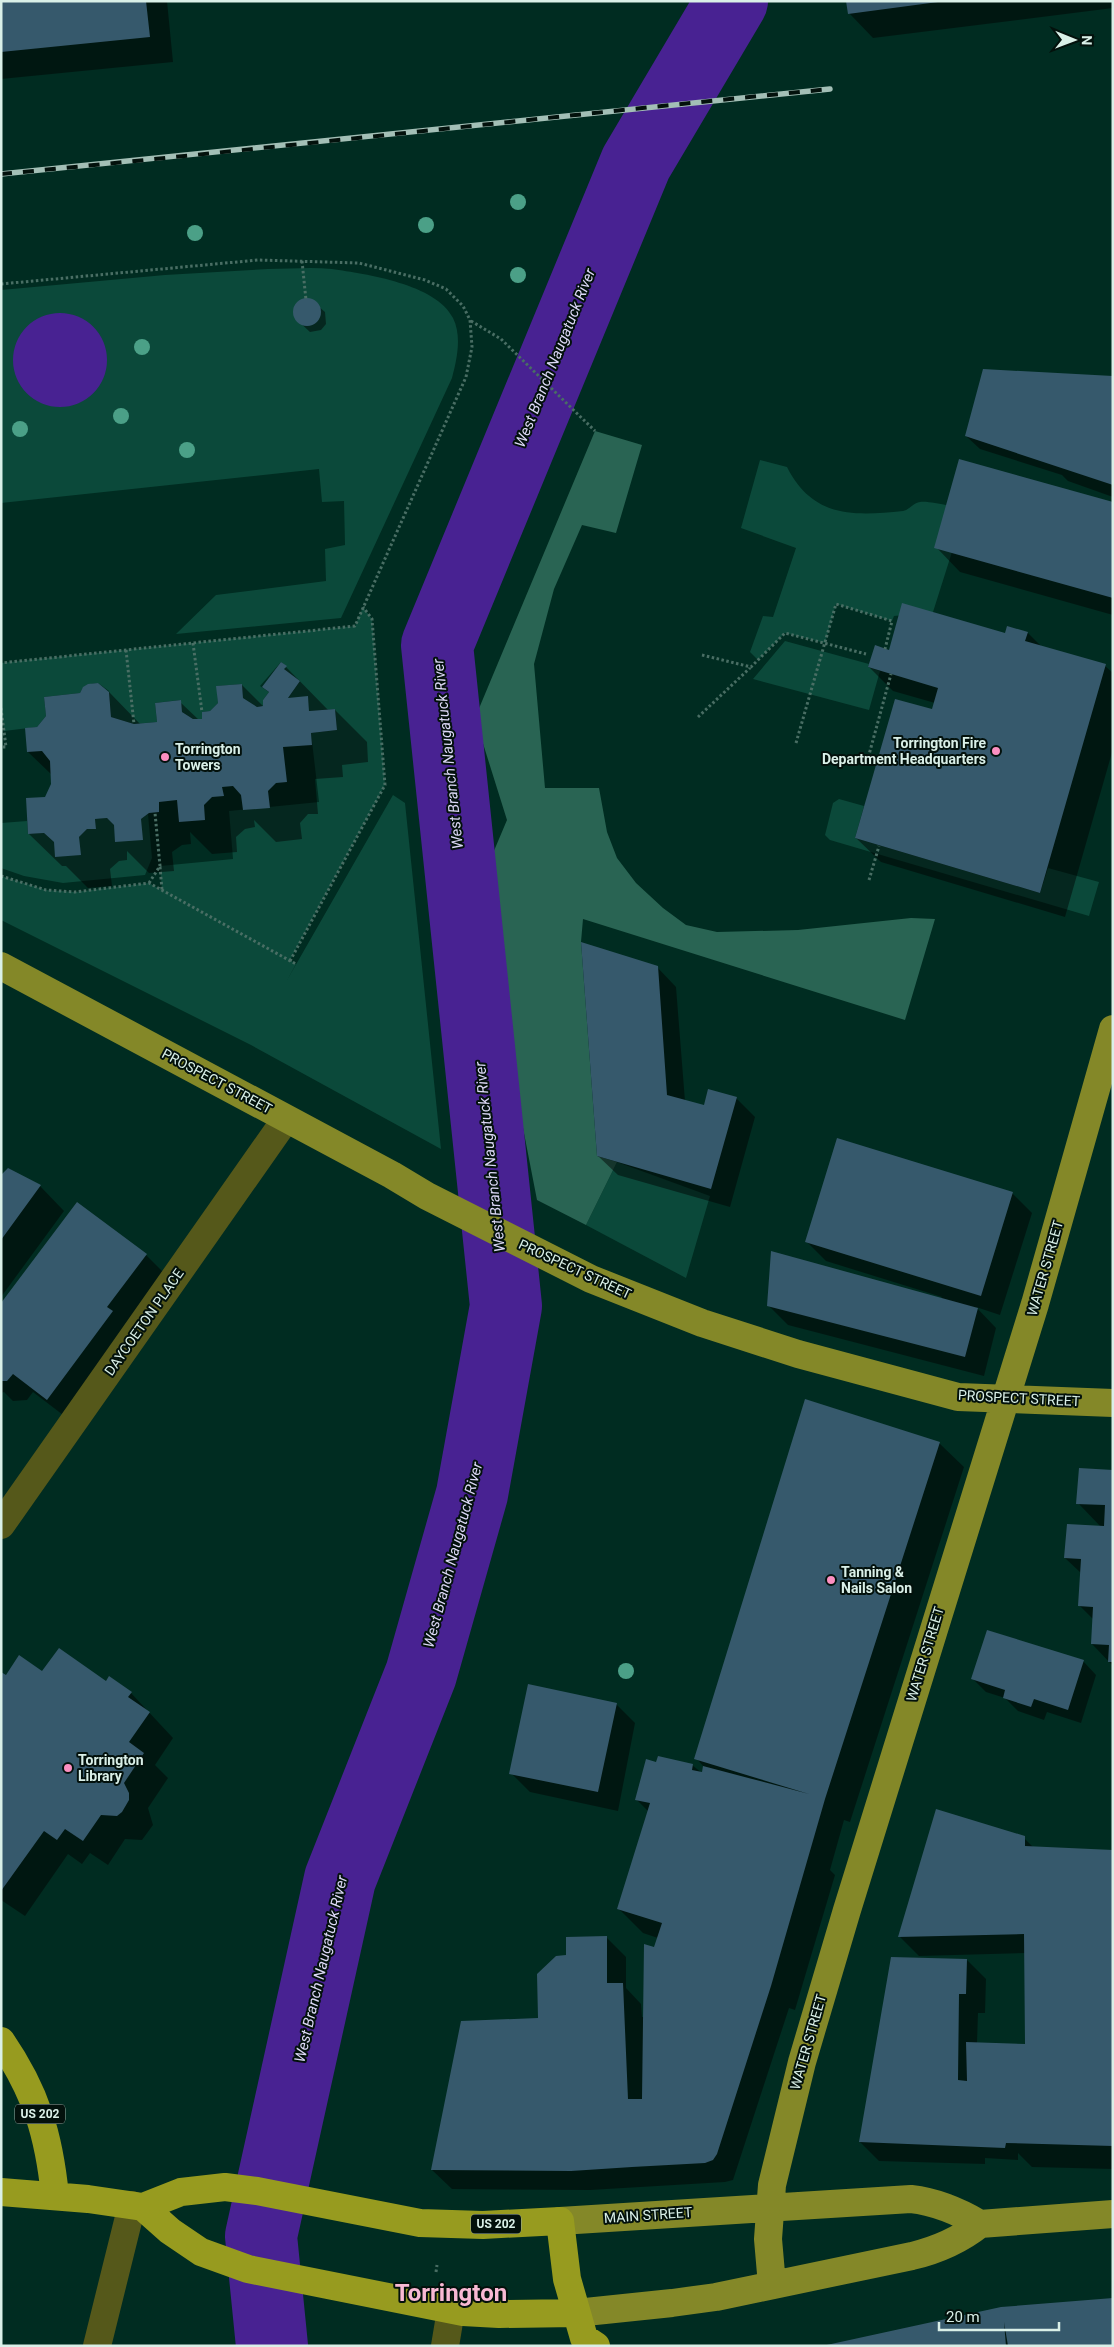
<svg xmlns="http://www.w3.org/2000/svg" width="1114" height="2347" viewBox="0 0 1114 2347" font-family="Roboto,sans-serif">
	<style>
		.green { fill: #0b493a }
		.forest { fill: #296453 }
		.water { fill: #482292 }
		.shadow { fill: #0007 }
		.lines { fill: none; stroke-linecap: round; stroke-linejoin: round }
		.river { stroke: #482292; stroke-width: 72 }
		.building { fill: #36596c }
		.path { stroke: #496e64; stroke-width: 3; stroke-dasharray: 2.5 2.5; stroke-linecap: butt }
		.minor { stroke: #55581a; stroke-width: 28 }
		.major { stroke: #848828; stroke-width: 28 }
		.highway { stroke: #979b1f; stroke-width: 28 }
		.rail-casing { stroke: #a3bfb6; stroke-width: 5.5 }
		.rail { stroke: #03110c; stroke-width: 4; stroke-dasharray: 11; stroke-linecap: butt }
		.tree { fill: #4ba087 }
		.poi-dot { fill: #fc8fc1; stroke: #03110c; stroke-width: 2 }
		.labels { text-anchor: middle; dominant-baseline: central; stroke-width: 4; stroke-linejoin: round; paint-order: stroke }
		.shield { fill: #03110c; stroke: #9aada6; stroke-width: 1 }
		.shield-label { font-size: 12px; font-weight: bold; fill: #daf0e8 }
		.poi-label { font-size: 14px; font-weight: bold; fill: #daf0e8; stroke: #03110c; text-anchor: start }
		.street-label { font-size: 14px; fill: #daf0e8; stroke: #03110c }
		.water-label { font-size: 15px; font-style: italic; fill: #dcd8f6; stroke: #03110c }
		.town-label { font-size: 24px; font-weight: bold; fill: #f9b9d4; stroke: #03110c }
	</style>
	<rect width="100%" height="100%" fill="#002c21"/>
	<path class="green" d="M268 269C289 269 311 267 332 269 366 274 436 284 453 318 462 336 457 359 452 378L341 618 176 634 216 595 326 581 325 549 345 545 344 501 322 502 319 469 1 503V290L165 275Z
		M760 460 787 467C813 518 853 516 903 511 909 510 913 503 920 502 927 501 939 504 946 505L952 552 933 612 894 616 892 621 836 604 825 643 785 633 758 660 750 652 763 616 773 617 796 548 741 528Z
		M363 607 372 619 385 785 290 960 296 964 286 982 393 795 405 803 441 1149 251 1045 1 920V876L46 890 75 892 149 883 162 890 160 866 233 859 229 811 319 802 311 733 337 730 335 709 309 711 308 698H288L300 681 284 669 286 666 281 662 260 686 269 692 263 700V706L257 707 243 698 242 684 217 686 218 703 210 711 202 712V719H193L182 712 180 700 155 703 157 722 134 724 111 717 109 691 98 683C89 684 84 684 80 693L44 697 46 716 37 727 4 731 1 708V663L355 626Z
		M785 641 869 664 868 667 880 671 869 710 753 679Z
		M839 799 864 806 855 838 1040 893 1048 868 1099 882 1089 916 830 840 825 835 833 803Z
		M148 814 152 858 145 875 63 883 24 876 1 868V823L27 821 28 834 44 833 54 842 79 837 87 829 96 828 95 819 107 818 114 825 141 819Z
		M617 1162 710 1196 686 1278 586 1225Z"/>
	<path class="forest" d="M595 431 642 445 616 533 582 525 554 589 534 664 545 788H599L607 832 617 858 636 883 663 908 686 925 717 932 798 930 911 918 935 919 905 1020 583 919 581 942 597 1156 617 1162 586 1225 537 1200 477 891 507 820 475 718Z"/>
	<path class="water" d="M13 360a47 47 0 1 1 94 0a47 47 0 1 1-94 0Z"/>
	<path class="shadow" d="M1 1H167L173 62 1 79Z
		M847 1H1113V8L873 38 849 13Z
		M311 300 325 312 326 324 321 330 310 332 296 319 294 309 300 302Z
		M1113 377V497L1068 481 1062 475 980 449 966 436Z
		M1113 504V615L960 572 936 547Z
		M1028 633 1042 647 1105 666 1113 673V749L1065 917 881 862 856 838 932 711 935 703 893 691 869 667 889 651Z
		M286 667 329 711 335 710 367 742 368 762 342 765 343 777 315 779 318 814H308L300 823 302 839 276 842 254 820 255 827 245 829 236 837 237 852 212 854 190 832 191 844 182 845 172 852 174 871 149 873 127 851V860L119 861 110 869 112 886 88 888 66 866H62L29 834 52 784V775L28 752 38 728 109 692 141 725 158 723 180 702 199 720H204L242 685 265 708 270 693 263 687Z
		M657 967 676 987 685 1101 705 1106 736 1098 755 1117 730 1207 618 1175 598 1156Z
		M9 1169 40 1186 64 1211 1 1297V1177Z
		M1012 1193 1032 1213 1000 1315 976 1307 996 1328 984 1376 788 1325 768 1305 941 1299 942 1297 826 1261 806 1241Z
		M146 1255 165 1274 67 1418 33 1392 27 1400 13 1401 4 1392 1 1393V1305Z
		M939 1443 964 1467 850 1822 844 1820 830 1870 835 1875 795 2010 789 2008 733 2180 725 2182 590 2190 452 2189 432 2170 462 2022 539 2019 567 1956 607 1938 626 1957V1988L641 2004 642 2017H644L658 1938 643 1933 619 1909 649 1812 636 1799 657 1763 692 1765 702 1773 704 1767 696 1758Z
		M1113 1471V1666L1092 1644 1093 1619 1079 1605 1082 1574 1065 1558 1101 1527 1078 1503Z
		M1083 1661 1096 1675 1081 1723 1047 1712 1044 1720 1018 1711 1005 1698 986 1692 973 1679Z
		M1 1673 6 1677 43 1673 106 1683 109 1677 131 1693 173 1738 155 1765 168 1778 148 1808 153 1825 142 1840 125 1839 108 1865 90 1853 82 1864 68 1854 25 1916 1 1900Z
		M616 1704 635 1723 618 1811 530 1792 511 1773Z
		M1024 1838 1034 1848 1113 1851V2169L1032 2167 1018 2153V2160L985 2158V2164L879 2161 860 2142 967 1960 986 1979 985 2013H978L977 2043 1026 2045V1953L919 1956 900 1937Z
		M1113 2299V2346H824Z"/>
	<g class="lines">
		<path class="river" d="M272 2346 261 2236 340 1879 421 1674 472 1494 506 1306 437 645 636 163 732 1"/>
	</g>
	<path class="building" d="M1 1H146L150 37 1 52Z
		M846 1H938V2L848 14Z
		M293 312a14 14 0 1 1 28 0a14 14 0 1 1-28 0Z
		M983 369 1113 376V485L965 436Z
		M959 459 1113 502V598L934 548Z
		M902 603 1005 633 1007 626 1028 632 1025 641 1106 664 1040 893 855 838 895 699 932 709 938 688 868 667 875 645 889 650Z
		M281 662 287 666 284 669 300 681 288 698 308 696 309 711 335 709 337 730 311 733 312 745 283 747 287 782 276 783 268 791 270 808 243 810 241 795 233 786 222 787 224 796 212 797 204 805 205 820 179 822 177 800 159 802V812L149 813 141 819 143 840 115 842 114 825 107 818 95 819 96 829H87L79 837 81 855 55 857 54 842 44 833 28 834 26 798 45 797 51 784 50 761 42 751 27 752 25 728 37 727 46 716 44 697 80 693 83 687 88 684 98 683 109 692 111 717 134 724 157 722 155 703 181 700 182 712 193 719H202V712L210 711 218 703 216 686 242 684 243 698 257 707 263 706V700L269 692 262 687Z
		M581 942 658 966 667 1095 704 1105 708 1089 737 1097 711 1189 597 1156Z
		M837 1138 1013 1192 981 1296 805 1242Z
		M8 1168 41 1185 1 1240V1175Z
		M77 1202 147 1254 107 1307 113 1311 47 1400 13 1374 7 1381H1V1303Z
		M771 1251 978 1308 965 1357 767 1306Z
		M805 1399 940 1442 825 1799 771 1986 717 2154 713 2160 705 2163 632 2167 571 2171 431 2170 461 2021 538 2018 537 1974 556 1956 566 1955V1937L607 1936V1983H623L628 2099H642L644 1944 654 1947 662 1923 617 1909 650 1803 635 1800 646 1759 656 1762 658 1756 693 1764 692 1770 702 1772 703 1766 809 1794 694 1759Z
		M1079 1468 1113 1470V1662H1108L1109 1645 1091 1644 1093 1607 1078 1606 1081 1559 1064 1558 1067 1524 1104 1526 1105 1505 1076 1504Z
		M987 1630 1084 1660 1068 1710 1034 1699 1031 1707 1003 1698 1005 1690 971 1679Z
		M59 1648 106 1681 109 1676 132 1692 128 1697 150 1712 129 1742 144 1753 124 1783 129 1793V1800L122 1812 117 1816 101 1815 83 1841 65 1829 57 1840 44 1831 1 1891V1672L6 1675 19 1655 42 1671Z
		M528 1684 617 1703 598 1792 509 1774Z
		M936 1809 1025 1836V1846L1113 1850V2146L1006 2143 1005 2148 859 2142 891 1957 967 1959 966 1994H959L958 2080 967 2081 966 2042 1025 2044 1024 1934 898 1937Z
		M1113 2298V2346H1008L1004 2322 1006 2346H822L1001 2307Z"/>
	<g class="lines">
		<path class="path" d="M302 261 306 300
			M1 284 258 260 359 263 425 280 446 289 463 306 470 320 472 347 466 377 355 626 1 663
			M471 321 501 339 595 431
			M193 643 202 712
			M126 650 134 724
			M702 655 751 667 785 633 866 654
			M1 708 6 747H1
			M698 717 750 668
			M796 743 836 604 892 621 885 649
			M867 762 891 674
			M160 867 162 890
			M1 876 46 890 75 892 149 883 296 964
			M869 880 879 846
			M149 883 160 866 155 813
			M290 961 385 785 372 619 363 607
			M436 2272 437 2265"/>
		<path class="minor" d="M1 1525 286 1119
			M97 2346 132 2205
			M445 2346 451 2310"/>
		<path class="major" d="M1 966 392 1175 427 1196 591 1279 702 1323 798 1354 958 1397 1113 1403
			M560 2221 911 2199C937 2202 958 2211 980 2224
			M772 2285 768 2239 772 2185 802 2062 847 1910 1035 1304 1113 1029
			M576 2313 672 2303 716 2297 912 2256C937 2250 960 2240 980 2224L1113 2214"/>
		<path class="highway" d="M1 2041C36 2092 49 2135 55 2196
			M1 2192 88 2199 143 2207 170 2231 201 2252 248 2269 463 2312 499 2314 576 2313
			M143 2207 181 2192 225 2187 257 2191 420 2223 483 2225 560 2221 567 2279 584 2338 596 2346"/>
		<defs>
			<path id="rail" d="M1 174C278 148 554 116 830 89"/>
		</defs>
		<use href="#rail" class="rail-casing"/>
		<use href="#rail" class="rail"/>
	</g>
	<g class="tree">
		<circle cx="518" cy="202" r="8"/>
		<circle cx="426" cy="225" r="8"/>
		<circle cx="195" cy="233" r="8"/>
		<circle cx="518" cy="275" r="8"/>
		<circle cx="142" cy="347" r="8"/>
		<circle cx="121" cy="416" r="8"/>
		<circle cx="20" cy="429" r="8"/>
		<circle cx="187" cy="450" r="8"/>
		<circle cx="626" cy="1671" r="8"/>
	</g>
	<g class="poi-dot">
		<circle cx="996" cy="751" r="5"/>
		<circle cx="165" cy="757" r="5"/>
		<circle cx="831" cy="1580" r="5"/>
		<circle cx="68" cy="1768" r="5"/>
	</g>
	<g class="labels">
		<g class="shield">
			<rect x="15" y="2104.5" width="50" height="19" rx="4"/>
			<rect x="471" y="2214.5" width="50" height="19" rx="4"/>
		</g>
		<g class="shield-label">
			<text x="40" y="2114">US 202</text>
			<text x="496" y="2224">US 202</text>
		</g>
		<g class="poi-label">
			<text x="986" y="743" text-anchor="end">Torrington Fire<tspan x="986" dy="16">Department Headquarters</tspan></text>
			<text x="175" y="749">Torrington<tspan x="175" dy="16">Towers</tspan></text>
			<text x="841" y="1572">Tanning &amp;<tspan x="841" dy="16">Nails Salon</tspan></text>
			<text x="78" y="1760">Torrington<tspan x="78" dy="16">Library</tspan></text>
		</g>
		<g class="street-label">
			<text transform="translate(217 1081) rotate(28)">PROSPECT STREET</text>
			<text transform="translate(1045 1268) rotate(-74)">WATER STREET</text>
			<text transform="translate(575 1269) rotate(25)">PROSPECT STREET</text>
			<text transform="translate(144 1322) rotate(-55)">DAYCOETON PLACE</text>
			<text transform="translate(1019 1398) rotate(3)">PROSPECT STREET</text>
			<text transform="translate(925 1654) rotate(-73)">WATER STREET</text>
			<text transform="translate(808 2042) rotate(-74)">WATER STREET</text>
			<text transform="translate(648 2215) rotate(-4)">MAIN STREET</text>
		</g>
		<g class="water-label">
			<text transform="translate(555 358) rotate(-68)">West Branch Naugatuck River</text>
			<text transform="translate(448 754) rotate(-96)">West Branch Naugatuck River</text>
			<text transform="translate(490 1157) rotate(-96)">West Branch Naugatuck River</text>
			<text transform="translate(453 1555) rotate(-75)">West Branch Naugatuck River</text>
			<text transform="translate(321 1969) rotate(-77)">West Branch Naugatuck River</text>
		</g>
		<g class="town-label">
			<text x="451" y="2293">Torrington</text>
		</g>
	</g>
	<rect width="1114" height="2347" fill="none" stroke="#daf0e8" stroke-width="5"/>
	<g transform="translate(1074 40) rotate(91)" stroke="#03110c" stroke-width="4" paint-order="stroke">
	<path d="M0-4L9 19L0 12L-9 19Z" fill="#daf0e8"/>
	<text y="-8" font-size="14" font-weight="bold" text-anchor="middle" fill="#daf0e8">N</text>
	</g>
	<path d="M939 2322v8h120v-8" fill="none" stroke="#daf0e8" stroke-width="2.5"/>
	<text x="946" y="2322" font-size="15" fill="#daf0e8" stroke="#03110c" stroke-width="4" paint-order="stroke">20 m</text>
</svg>
